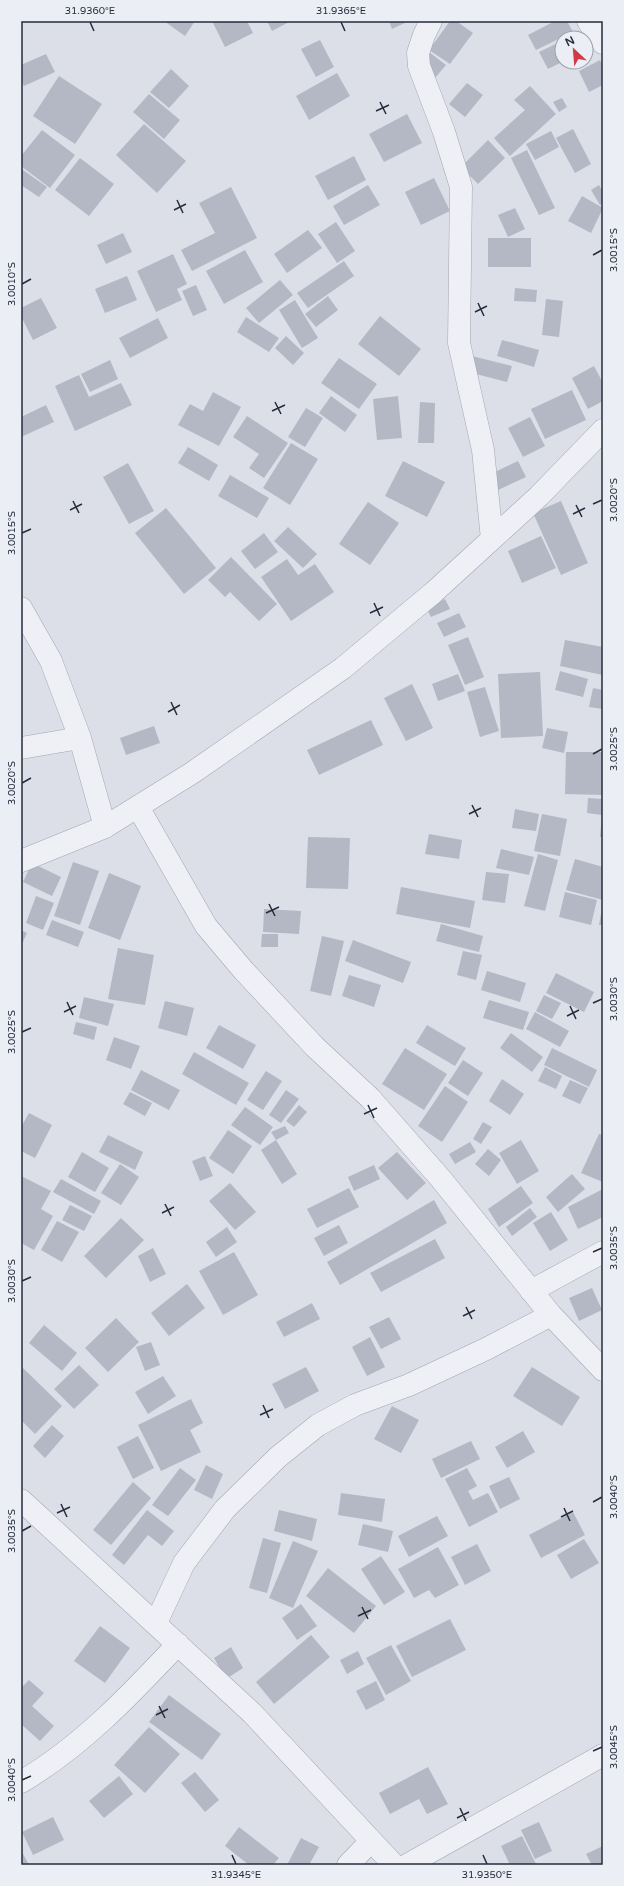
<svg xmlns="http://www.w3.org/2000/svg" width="624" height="1886" viewBox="0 0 624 1886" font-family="'Varela Round',sans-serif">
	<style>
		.building { fill: #b3b8c4 }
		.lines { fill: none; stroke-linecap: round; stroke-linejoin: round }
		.minor-casing { stroke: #a1a6b1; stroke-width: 23 }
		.minor { stroke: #eef0f5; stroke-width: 22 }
		.ticks { fill: none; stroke: #252c3d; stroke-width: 1.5 }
		.neatline { fill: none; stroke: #252c3d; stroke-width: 1.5 }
		.ticks-label { font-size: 10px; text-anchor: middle; fill: #252c3d }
	</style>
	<rect width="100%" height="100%" fill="#dcdfe7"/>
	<path class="building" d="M164 21H195L185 36Z
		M212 21H247L253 33 225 47Z
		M267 21H291L272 31Z
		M389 21H409L392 29Z
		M450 21H456L473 33 450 64 429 50Z
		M555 21H567L573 32 536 50 528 35Z
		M320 40 334 67 316 77 301 49Z
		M562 41V62L548 69 539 52Z
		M429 52 446 65 435 78 418 65Z
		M46 54 55 72 24 86 21 80V65Z
		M600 60 603 66V85L589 92 579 71Z
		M171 69 189 86 169 108 150 92Z
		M337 73 350 96 309 120 296 96Z
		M59 76 102 104 75 144 33 116Z
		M467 83 483 95 465 117 449 104Z
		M530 86 556 114 510 156 494 138 525 110 514 100Z
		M149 94 180 120 164 139 133 112Z
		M562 98 567 107 559 112 553 102Z
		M407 114 422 143 384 162 369 134Z
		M144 124 186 161 157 193 116 155Z
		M573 129 591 164 575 173 556 138Z
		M42 130 75 155 50 188 21 166V156Z
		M551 131 559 147 535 160 526 144Z
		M488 140 505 158 478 184 461 167Z
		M527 150 555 208 539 215 511 158Z
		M354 156 366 180 328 200 315 176Z
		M80 158 114 184 89 216 55 190Z
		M23 170 47 187 39 197 21 185V172Z
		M434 178 450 211 421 225 405 192Z
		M368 185 380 205 344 225 333 206Z
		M599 185 603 192V203L600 205 591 190Z
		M231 187 257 238 192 271 181 250 215 233 199 203Z
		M582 196 603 208 591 233 568 221Z
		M515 208 525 229 508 237 498 215Z
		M336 222 355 251 337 263 318 234Z
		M308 230 322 248 287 273 274 254Z
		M123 233 132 252 106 264 97 245Z
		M488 238H531V267H488Z
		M245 250 263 282 224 304 206 271Z
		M173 254 187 284 177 289 182 300 156 312 137 271Z
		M344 261 354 276 308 308 297 293Z
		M127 276 137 300 105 313 95 289Z
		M280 280 293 295 259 323 246 308Z
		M196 285 207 310 193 316 182 291Z
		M515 288 537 290 536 302 514 301Z
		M328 296 338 310 316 327 305 314Z
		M41 298 57 328 33 340 21 316V308Z
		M546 299 563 301 559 337 542 335Z
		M295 300 318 338 302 348 279 310Z
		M380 316 421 349 399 376 358 344Z
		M246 317 279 338 269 352 237 332Z
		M158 318 168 338 130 358 119 338Z
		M286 336 304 353 293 365 275 348Z
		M502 340 539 350 534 367 497 356Z
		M472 356 512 366 507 382 468 372Z
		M339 358 377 384 359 409 321 383Z
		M110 360 118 379 90 392 81 374Z
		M594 366 603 383V401L588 409 572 378Z
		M79 375 89 397 121 383 132 405 75 431 55 386Z
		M572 390 586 420 545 439 531 409Z
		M213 392 241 407 219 446 178 425 190 404 203 411Z
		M331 396 357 415 345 432 319 413Z
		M398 396 402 438 377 440 373 399Z
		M420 402 435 403 434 443H418Z
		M46 405 54 422 21 437V417Z
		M306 408 323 418 305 447 288 437Z
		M247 416 288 443 264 478 249 468 259 454 233 437Z
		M530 417 545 446 523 457 508 428Z
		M291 443 318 459 290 505 263 488Z
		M188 447 218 465 209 481 178 463Z
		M403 461 445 482 427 517 385 496Z
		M518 461 526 477 498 490 491 474Z
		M128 463 154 511 129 524 103 477Z
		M230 475 269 498 257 518 218 496Z
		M561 501 588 563 561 575 533 513Z
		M368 502 399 523 370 565 339 544Z
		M166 508 216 568 184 594 135 533Z
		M288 527 317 554 303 568 274 541Z
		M264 533 278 552 255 569 241 551Z
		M541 536 556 568 522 583 508 551Z
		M231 557 277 604 259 621 230 592 225 597 208 580Z
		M287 559 298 575 315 564 334 592 291 621 261 577Z
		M445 599 450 609 431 617 426 607Z
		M459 613 466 627 444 637 437 623Z
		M468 637 484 677 465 685 448 645Z
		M565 640 603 647V675L560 666Z
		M560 671 588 679 583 697 555 690Z
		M540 672 543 736 501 738 498 674Z
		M458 674 465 691 438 701 432 684Z
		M412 684 433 728 406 741 384 698Z
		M485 687 499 731 480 737 467 692Z
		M593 688 603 690V709L589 707Z
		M371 720 383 745 319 775 307 750Z
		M154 726 160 743 126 755 120 738Z
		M547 728 568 732 564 753 542 748Z
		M566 752H603V795L565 794Z
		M588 798 603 799V837H600L602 815 587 813Z
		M515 809 539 814 536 831 512 828Z
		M542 814 567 819 560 856 534 851Z
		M429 834 462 840 459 859 425 854Z
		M308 837 350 838 348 889 306 888Z
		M501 849 534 857 529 875 496 868Z
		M538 854 558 860 545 911 524 906Z
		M575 859 603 867V900L566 890Z
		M73 862 99 871 80 925 54 916Z
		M32 863 61 877 52 896 23 882Z
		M486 872 509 874 505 903 482 900Z
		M109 873 141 886 120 940 88 928Z
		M401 887 475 901 470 928 396 914Z
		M565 892 597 900 591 925 559 917Z
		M36 896 54 903 43 930 26 923Z
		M602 908H603V925H599Z
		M264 909 301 911 299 934 263 932Z
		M52 920 84 932 78 947 46 935Z
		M441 924 483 936 479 952 436 941Z
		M21 930 27 933 21 946Z
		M262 934H278V947H261Z
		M322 936 344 941 331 996 310 991Z
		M353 940 411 962 403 983 345 961Z
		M118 948 154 955 145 1005 108 999Z
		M463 951 482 955 476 980 457 975Z
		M487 971 526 983 520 1002 481 990Z
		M556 973 594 992 584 1012 546 993Z
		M349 975 381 985 374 1007 342 996Z
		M544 995 561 1003 552 1019 536 1011Z
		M84 997 114 1004 108 1026 79 1018Z
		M489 1000 529 1012 523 1030 483 1018Z
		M165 1001 194 1008 187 1036 158 1028Z
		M535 1012 569 1031 560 1047 526 1029Z
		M76 1022 97 1027 94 1040 73 1034Z
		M219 1025 256 1045 243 1069 206 1048Z
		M427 1025 466 1048 455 1066 416 1043Z
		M511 1033 543 1057 532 1072 500 1048Z
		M114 1037 140 1046 131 1069 106 1060Z
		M405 1048 447 1074 424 1110 382 1084Z
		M552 1048 597 1070 589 1087 544 1065Z
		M194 1052 249 1083 236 1105 182 1074Z
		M463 1060 483 1073 468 1096 448 1083Z
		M545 1067 562 1076 556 1089 538 1081Z
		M141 1070 180 1090 169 1110 131 1090Z
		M266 1071 282 1081 263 1110 247 1100Z
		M502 1079 524 1094 510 1115 489 1101Z
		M570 1080 588 1088 580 1104 562 1096Z
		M445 1086 468 1102 442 1142 418 1126Z
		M286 1090 299 1099 281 1123 269 1115Z
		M130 1092 152 1103 145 1116 123 1104Z
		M299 1105 307 1112 294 1127 286 1121Z
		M245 1107 273 1127 260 1145 231 1125Z
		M29 1113 52 1125 35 1158 21 1151V1127Z
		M483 1122 492 1127 481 1144 473 1139Z
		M285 1126 289 1133 276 1140 271 1132Z
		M228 1130 252 1146 233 1174 209 1158Z
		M599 1134 603 1135V1182L581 1173Z
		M108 1135 143 1152 135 1170 99 1152Z
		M276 1140 297 1174 282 1184 261 1150Z
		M521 1140 539 1171 517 1184 499 1153Z
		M470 1142 476 1152 455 1164 449 1154Z
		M488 1149 501 1160 489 1176 475 1164Z
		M82 1152 109 1168 95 1192 68 1177Z
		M397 1152 426 1183 407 1200 378 1168Z
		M205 1156 213 1176 200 1181 192 1161Z
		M120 1164 139 1177 121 1205 101 1193Z
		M374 1165 380 1179 354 1191 348 1177Z
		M572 1174 585 1189 558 1212 546 1197Z
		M21 1176 51 1191 41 1209 53 1216 34 1250 21 1243Z
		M61 1179 101 1201 94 1214 53 1192Z
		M230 1183 256 1212 235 1230 209 1201Z
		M521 1186 533 1203 499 1227 488 1209Z
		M349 1188 359 1207 317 1228 307 1209Z
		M603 1189V1217L578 1229 568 1207Z
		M434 1200 447 1223 340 1285 327 1262Z
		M70 1205 92 1216 84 1231 62 1220Z
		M530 1208 537 1217 512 1236 506 1227Z
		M551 1212 568 1240 550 1251 533 1223Z
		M121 1218 144 1240 106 1278 84 1256Z
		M57 1221 79 1232 62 1262 41 1250Z
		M339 1225 348 1243 324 1256 314 1238Z
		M227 1227 237 1242 216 1257 206 1242Z
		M435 1239 445 1258 381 1292 370 1273Z
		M153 1248 166 1274 150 1282 138 1256Z
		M234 1252 258 1295 223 1315 199 1271Z
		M187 1284 205 1308 169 1336 151 1313Z
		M592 1288 602 1310 579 1321 569 1298Z
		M312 1303 320 1319 284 1337 276 1322Z
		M389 1317 401 1339 381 1349 369 1327Z
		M116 1318 139 1342 108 1372 85 1348Z
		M44 1325 77 1353 62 1371 29 1343Z
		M370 1337 385 1367 367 1376 352 1347Z
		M151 1342 160 1365 145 1371 136 1347Z
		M79 1365 99 1385 74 1409 54 1389Z
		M306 1367 319 1391 285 1409 272 1384Z
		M532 1367 580 1397 562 1426 513 1396Z
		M23 1368 62 1406 35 1434 21 1420V1370Z
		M163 1376 176 1396 148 1414 135 1392Z
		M191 1399 203 1423 190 1430 201 1452 161 1471 138 1425Z
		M392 1406 419 1420 401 1453 374 1439Z
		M52 1425 64 1436 45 1458 33 1446Z
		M523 1431 535 1452 507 1468 495 1447Z
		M138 1436 154 1468 133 1479 117 1447Z
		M471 1441 480 1459 441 1478 432 1459Z
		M206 1465 223 1474 212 1499 194 1490Z
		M180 1468 196 1480 168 1516 152 1505Z
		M467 1468 477 1486 468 1491 473 1500 488 1493 498 1512 469 1527 445 1479Z
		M509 1477 520 1499 500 1509 489 1486Z
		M133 1482 151 1498 111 1545 93 1530Z
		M341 1493 385 1499 382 1522 338 1515Z
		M147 1510 174 1531 162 1546 148 1535 124 1565 112 1555Z
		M279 1510 317 1519 312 1541 274 1531Z
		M573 1512 585 1535 541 1558 529 1535Z
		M437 1516 448 1536 409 1557 398 1536Z
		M363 1524 393 1531 388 1552 358 1545Z
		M263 1538 281 1543 267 1593 249 1588Z
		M584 1539 599 1563 571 1579 557 1555Z
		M293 1541 318 1551 293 1608 269 1598Z
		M477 1544 491 1571 465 1585 451 1557Z
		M438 1547 459 1585 435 1598 429 1590 414 1598 398 1569Z
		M381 1556 405 1592 384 1605 361 1569Z
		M328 1568 376 1606 354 1633 306 1596Z
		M301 1604 317 1626 297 1640 282 1618Z
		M450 1619 466 1650 412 1677 396 1646Z
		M100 1626 130 1648 105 1683 74 1661Z
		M311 1635 330 1657 274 1704 256 1682Z
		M391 1645 411 1681 386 1695 366 1658Z
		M231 1647 243 1668 226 1679 214 1658Z
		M358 1651 364 1664 347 1674 340 1660Z
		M29 1680 44 1693 32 1706 54 1726 40 1741 21 1724V1688Z
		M376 1681 385 1700 366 1710 356 1691Z
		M169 1695 221 1734 202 1760 149 1722Z
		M149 1727 180 1754 145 1793 114 1765Z
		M428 1767 448 1804 427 1814 419 1799 390 1814 379 1793Z
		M195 1772 219 1800 205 1812 181 1783Z
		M119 1776 133 1794 104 1818 89 1801Z
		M53 1817 64 1840 33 1855 22 1832Z
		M539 1822 552 1851 535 1859 521 1830Z
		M239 1827 279 1858 273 1865H249L225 1846Z
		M522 1836 536 1864 510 1865 501 1846Z
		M301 1838 319 1847 309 1865H287Z
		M603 1846V1865H592L586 1854Z
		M22 1852 29 1865H21Z"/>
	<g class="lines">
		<defs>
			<path id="minor" d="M431 21 424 35 418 53 419 66 444 132 461 187 459 343 483 450 492 539
				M588 21 603 43
				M21 608 51 661 80 738 105 827
				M21 748 80 738
				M138 807 206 926 244 971 315 1047 370 1098 441 1179 551 1315 603 1370
				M21 861 105 827 192 773 343 668 434 592 492 539 539 496 603 430
				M531 1291 603 1252
				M21 1500 252 1713 394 1865
				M156 1623 184 1563 225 1509 278 1457 318 1425 355 1405 409 1385 486 1349 551 1315
				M21 1782C82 1746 130 1695 178 1644
				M348 1865 371 1841
				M407 1865 603 1755"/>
		</defs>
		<use href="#minor" class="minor-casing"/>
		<use href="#minor" class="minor"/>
	</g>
	<path class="ticks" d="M90 22 94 31M341 22 345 31M380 102 386 114M376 111 389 105M177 200 183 213M174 210 186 204M593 255 602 250M22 284 31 279M478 303 484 316M475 312 487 306M275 402 281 414M272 411 285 405M73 501 79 513M593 504 602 500M576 505 582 517M70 510 82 504M573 514 585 508M22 533 31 529M374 603 380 616M370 613 383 607M171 702 177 715M168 712 180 705M593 754 602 749M22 783 31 778M472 805 478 817M469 814 481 808M269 904 275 916M266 913 279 907M67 1002 73 1015M593 1003 602 999M570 1006 576 1019M64 1012 76 1006M567 1016 579 1010M22 1032 31 1028M368 1105 374 1118M364 1114 377 1108M165 1204 171 1216M162 1213 174 1207M593 1252 602 1248M22 1281 31 1277M466 1307 472 1319M463 1316 475 1310M263 1405 269 1418M260 1415 273 1409M593 1502 602 1497M61 1504 67 1517M564 1508 570 1521M57 1513 70 1507M561 1517 573 1511M22 1531 31 1526M362 1607 368 1619M358 1616 371 1610M159 1706 165 1718M156 1715 168 1709M593 1751 602 1747M22 1780 31 1776M460 1808 466 1821M457 1818 469 1812M232 1855 236 1864M483 1855 487 1864"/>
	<rect width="624" height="1886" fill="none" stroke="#ebeef4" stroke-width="44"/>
	<g transform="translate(574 50) rotate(334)"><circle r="19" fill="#ebeef4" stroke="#9ca0ab"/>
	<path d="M0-3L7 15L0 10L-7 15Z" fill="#d33a45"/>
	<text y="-6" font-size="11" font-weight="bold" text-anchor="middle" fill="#252c3d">N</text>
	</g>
	<rect x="22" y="22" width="580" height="1842" class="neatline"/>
	<g class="ticks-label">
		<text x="90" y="14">31.9360°E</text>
		<text x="341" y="14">31.9365°E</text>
		<text transform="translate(613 250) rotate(-90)" y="4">3.0015°S</text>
		<text transform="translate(11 284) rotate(-90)" y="4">3.0010°S</text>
		<text transform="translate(613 500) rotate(-90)" y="4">3.0020°S</text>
		<text transform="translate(11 533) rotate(-90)" y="4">3.0015°S</text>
		<text transform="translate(613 749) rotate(-90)" y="4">3.0025°S</text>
		<text transform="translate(11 783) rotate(-90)" y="4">3.0020°S</text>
		<text transform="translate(613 999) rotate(-90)" y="4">3.0030°S</text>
		<text transform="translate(11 1032) rotate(-90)" y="4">3.0025°S</text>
		<text transform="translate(613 1248) rotate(-90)" y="4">3.0035°S</text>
		<text transform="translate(11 1281) rotate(-90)" y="4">3.0030°S</text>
		<text transform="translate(613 1497) rotate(-90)" y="4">3.0040°S</text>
		<text transform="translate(11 1531) rotate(-90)" y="4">3.0035°S</text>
		<text transform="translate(613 1747) rotate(-90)" y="4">3.0045°S</text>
		<text transform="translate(11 1780) rotate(-90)" y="4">3.0040°S</text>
		<text x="236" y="1878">31.9345°E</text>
		<text x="487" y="1878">31.9350°E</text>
	</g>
</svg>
